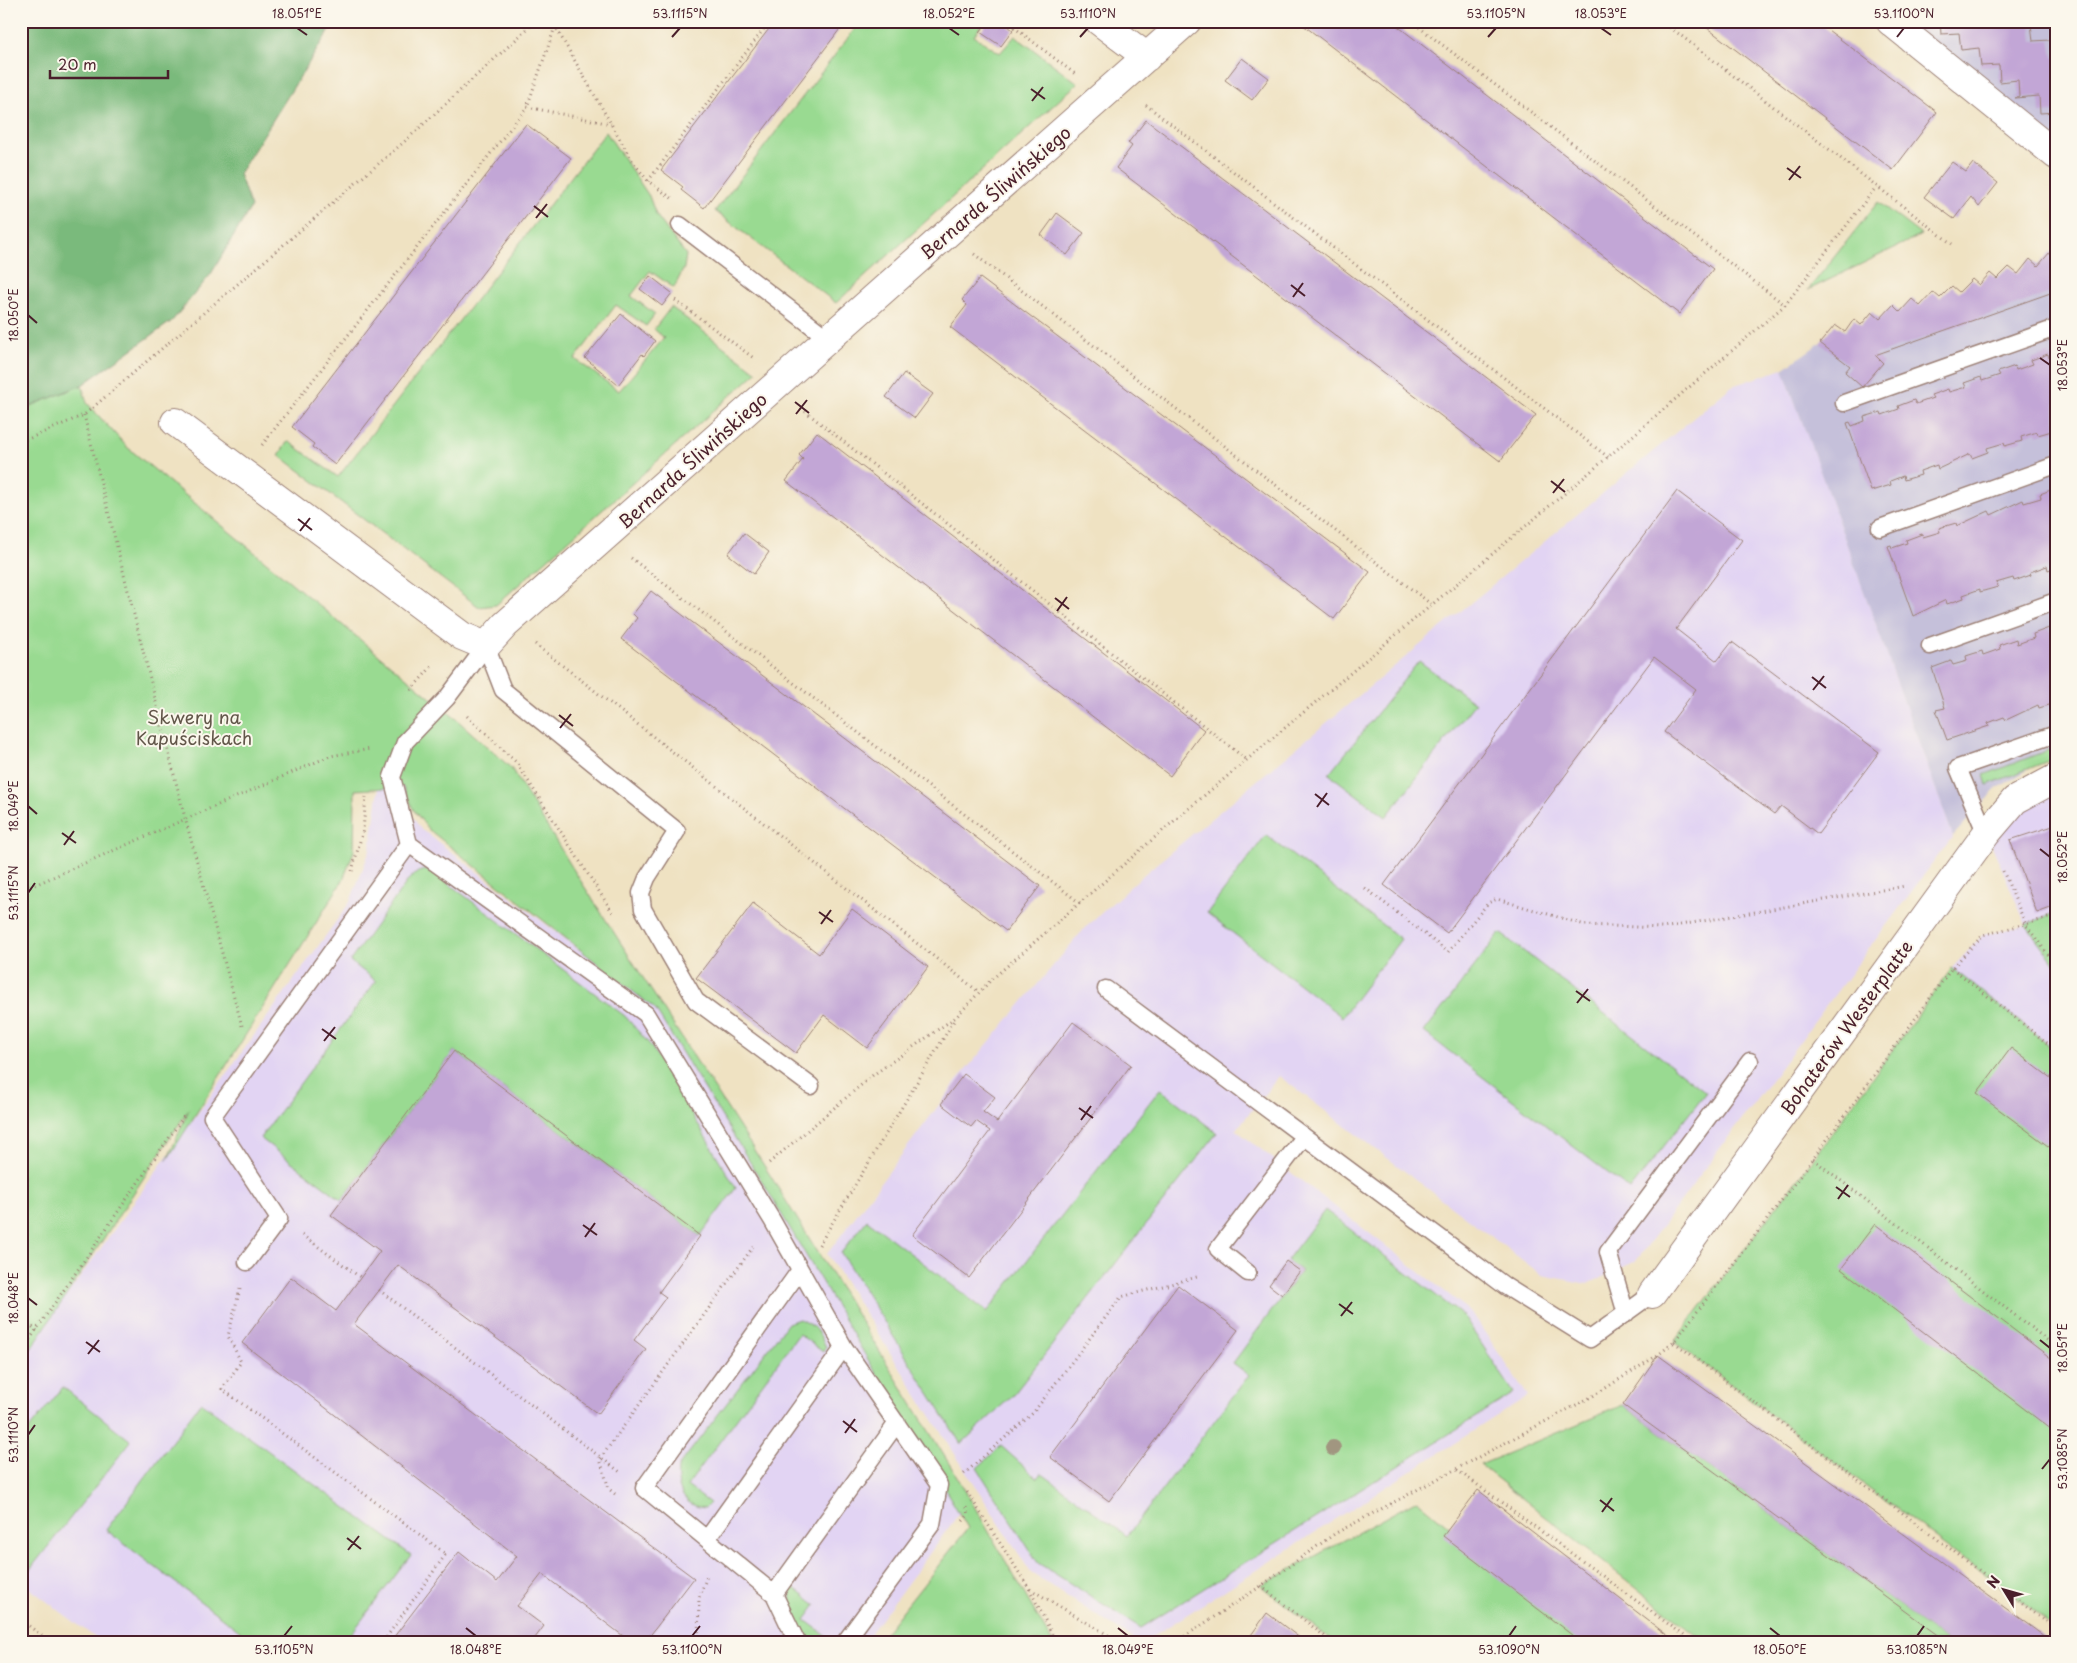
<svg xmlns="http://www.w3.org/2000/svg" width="2077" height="1663" viewBox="0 0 2077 1663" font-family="'Playpen Sans',sans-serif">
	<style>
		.built { fill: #e2d4f3 }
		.industrial { fill: #c5c0da }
		.green { fill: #99da91; stroke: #727c5e }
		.forest { fill: #7aba7b; stroke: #626c53 }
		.building { fill: #c2a6d6 }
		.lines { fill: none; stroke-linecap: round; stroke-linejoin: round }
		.lane-casing { stroke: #9c8076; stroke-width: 19 }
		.street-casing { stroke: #9c8076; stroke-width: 30 }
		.path { stroke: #9c8076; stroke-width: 3; stroke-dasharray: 1 4; stroke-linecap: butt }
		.lane { stroke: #fff; stroke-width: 16 }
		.street { stroke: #fff; stroke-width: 28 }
		.tree { fill: #a19680 }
		.ticks { fill: none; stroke: #4a1f2b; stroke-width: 2 }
		.labels { text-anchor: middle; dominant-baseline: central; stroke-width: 4; stroke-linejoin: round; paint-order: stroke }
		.street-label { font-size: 18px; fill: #4a1f2b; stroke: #fbf7ec }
		.park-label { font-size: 18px; fill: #62574a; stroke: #fbf7ec }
		.neatline { fill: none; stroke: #4a1f2b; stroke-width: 2 }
		.ticks-label { font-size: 12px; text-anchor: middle; fill: #4a1f2b }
	</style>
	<rect width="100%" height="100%" fill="#fbf7ec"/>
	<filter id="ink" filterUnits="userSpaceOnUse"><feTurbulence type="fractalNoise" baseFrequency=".02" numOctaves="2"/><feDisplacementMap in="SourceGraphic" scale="10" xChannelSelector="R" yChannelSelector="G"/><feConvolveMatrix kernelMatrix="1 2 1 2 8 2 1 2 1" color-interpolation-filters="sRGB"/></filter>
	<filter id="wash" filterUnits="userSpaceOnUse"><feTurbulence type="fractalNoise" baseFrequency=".0096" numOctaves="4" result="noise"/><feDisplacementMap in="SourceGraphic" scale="20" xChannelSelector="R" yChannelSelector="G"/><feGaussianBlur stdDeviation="1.12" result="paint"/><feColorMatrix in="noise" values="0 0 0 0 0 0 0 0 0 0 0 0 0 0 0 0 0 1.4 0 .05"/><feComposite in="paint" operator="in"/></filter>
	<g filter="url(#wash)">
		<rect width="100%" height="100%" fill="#efe2c2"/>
		<path class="built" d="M1783 369 1953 836 1636 1261 1588 1284 1542 1275 1279 1076 1236 1130 1470 1311 1528 1396 1144 1642H1138L1031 1573 827 1254 960 1077 1084 929 1142 876 1732 386Z
			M2056 778V1050L1952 968 1983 935 2026 925 1990 841Z
			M404 787 409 811 420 828 658 1010 821 1270 961 1511 864 1642H101L21 1582V1359L350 902 370 850 379 788Z"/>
		<path class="industrial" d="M1904 21H2056V144Z
			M2056 250V757L2036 765 1996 789 1953 836 1783 369 1820 343 1835 325 1845 331 1854 319 1861 325 1872 312 1880 319 1893 305 1900 312 1912 299 1920 306 1933 292 1940 298 1952 286 1959 292 1972 279 1979 285 1990 273 1997 278 2009 267 2018 274 2030 259 2038 265 2050 252Z"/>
		<path class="green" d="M861 21H984L974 36 1000 53 1015 36 1078 83 836 303 715 211Z
			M606 132 649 196 656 215 686 255 684 268 674 288 650 271 631 296 655 314 646 326 616 305 575 359 619 391 664 338 654 329 671 307 757 372 496 605 479 607 279 455 288 441 338 477Z
			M1878 202 1921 235 1808 290Z
			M82 385 87 403 127 447 455 718 511 768 575 872 765 1167 958 1478 1052 1642H878L968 1528 766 1188 655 1009 428 829 413 809 403 787 355 790 354 851 343 880 167 1160 189 1109 21 1364V410Z
			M1419 661 1475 703 1386 817 1329 774Z
			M2056 747V758L1987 785 1984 775Z
			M1266 835 1401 939 1342 1017 1207 913Z
			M429 869 625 1016 651 1046 736 1188 700 1236 454 1051 342 1200 260 1138 376 981 350 961 409 879 418 872Z
			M2056 912V965L2026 925Z
			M1500 933 1706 1092 1630 1190 1424 1032Z
			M1952 968 2056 1051V1628L1674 1342 1813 1159Z
			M1160 1089 1217 1133 1014 1394 961 1444 841 1253 867 1220 987 1312Z
			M1325 1210 1463 1316 1514 1393 1141 1628 1038 1563 977 1468 1001 1446 1037 1478 1041 1473 1127 1536 1249 1375 1233 1363 1301 1271 1287 1260Z
			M799 1319C814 1324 820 1333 826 1347L823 1352 799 1334 687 1486 710 1503 705 1508C682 1506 676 1487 678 1467L788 1323Z
			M63 1387 131 1441 24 1577 21 1575V1439Z
			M201 1402 411 1555 345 1642H254L106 1530Z
			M1623 1405 1948 1642H1705L1480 1465Z
			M1417 1500 1587 1642H1334L1261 1586Z
			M793 1587 816 1605 805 1620 828 1637C802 1658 783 1600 793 1587Z"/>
		<path class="forest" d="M21 21H335L239 174 251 207 211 274 172 321 82 385 21 410Z"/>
		<g id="blocks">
			<path class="building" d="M775 21H846L704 208 681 190 683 187 661 170Z
				M988 21H1002L1013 30 1001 46 980 32Z
				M1298 21H1391L1713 269 1679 314Z
				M1698 21H1816L1937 112 1893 170Z
				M1940 21H2013L2014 25 2031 24 2033 41 2050 40 2053 58 2056 57V112L2040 113 2039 96 2015 98 2019 96 2018 80 2000 82 1999 65 1981 66 1979 48 1961 50 1959 33 1941 34Z
				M1242 58 1269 78 1252 100 1225 80Z
				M1146 120 1536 415 1500 461 1116 168 1132 146 1128 143Z
				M526 124 571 158 335 465 312 447 314 444 292 427Z
				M1952 162 1966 172 1973 163 1998 183 1979 207 1971 197 1954 219 1924 197Z
				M1057 213 1084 233 1067 255 1041 235Z
				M2050 252 2056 257V291L1875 355 1883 363 1862 387 1845 372 1850 366 1820 343 1835 325 1845 332 1854 319 1861 325 1872 312 1880 319 1893 305 1900 312 1912 299 1920 306 1933 292 1940 298 1952 286 1959 292 1972 279 1979 285 1990 273 1997 279 2009 267 2018 274 2030 259 2038 266Z
				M650 276 672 293 662 306 640 289Z
				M980 278 1370 572 1334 619 950 327 967 305 962 300Z
				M621 314 655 341 644 356 642 354 618 385 585 358Z
				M2048 354 2049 358 2056 356 2055 430 2038 435 2037 432 2021 437 2022 441 2005 446 2004 443 1987 448 1988 452 1972 458 1970 454 1938 469 1937 465 1920 471 1921 475 1904 480 1903 476 1890 481 1891 485 1871 491 1847 423 1850 422 1852 426 1865 421 1864 417 1881 412 1882 415 1899 409 1898 406 1914 400 1916 404 1933 398 1931 395 1948 389 1949 392 1966 387 1964 383 1981 377 1982 381 2000 375 1998 372 2015 366 2016 370 2033 364 2031 360Z
				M904 373 933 394 915 418 886 397Z
				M817 432 1204 730 1170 776 786 481 803 459 799 455Z
				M2056 488V567L2048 570 2047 566 2030 572 2031 575 2014 581 2013 578 1996 583 1998 587 1980 592V589L1963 595 1964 598 1947 604 1946 600 1913 616 1888 546 1891 545 1892 548 1907 543 1906 540 1922 534 1923 537 1940 532 1939 528 1956 523 1957 526 1989 511 1991 515 2023 500 2024 503 2041 498 2040 494Z
				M1677 491 1742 540 1676 629 1717 661 1732 642 1879 752 1818 834 1781 806 1774 814 1664 732 1696 689 1654 657 1447 933 1384 885Z
				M744 533 769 552 754 574 728 554Z
				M651 591 1040 886 1006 931 621 639 637 618 633 614Z
				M2049 628 2051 632 2056 630V703L2039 708 2038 705 2006 720 2004 717 1988 723 1989 726 1947 740 1936 710 1945 708 1932 668 1951 661 1953 665 1967 661 1966 656 1982 651 1983 655 2000 649 1999 645 2016 639 2017 644 2034 638 2033 634Z
				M2056 825V906L2037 913 2010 840Z
				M753 903 819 954 852 909 928 967 867 1048 824 1015 796 1053 696 978Z
				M1073 1022 1131 1065 969 1278 912 1235 990 1131 976 1121 971 1127 941 1104 964 1074 995 1097 983 1112 997 1122Z
				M2011 1048 2056 1082V1152L1977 1093Z
				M454 1051 700 1236 659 1292 666 1297 634 1340 646 1349 598 1414 398 1265 354 1324 694 1578 645 1642H631L542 1574 517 1606 544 1626 532 1642H390L459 1552 497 1582 517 1556 242 1343 291 1277 336 1311 380 1251 331 1215Z
				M1875 1224 2056 1362V1433L1841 1269Z
				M1286 1261 1300 1271 1282 1295 1269 1285Z
				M1178 1285 1238 1330 1109 1501 1050 1457Z
				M1658 1355 2052 1642H1948L1623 1405Z
				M1478 1490 1676 1642H1581L1443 1536Z
				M1267 1613 1305 1642H1246Z"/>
		</g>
	</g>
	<g filter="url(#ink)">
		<use href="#blocks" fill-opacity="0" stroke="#9c8076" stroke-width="1"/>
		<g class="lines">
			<defs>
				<path id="lane" d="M680 225 829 339
					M1844 403 2056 328
					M1880 528 2056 465
					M486 646 447 698 405 742 392 777 409 844 646 1014 772 1220 844 1347 939 1485 932 1524 845 1642
					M486 646 503 690 677 831 647 878 641 893 643 909 696 1001 811 1086
					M1930 646 2056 601
					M1986 834 1958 768 2056 734
					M1106 989 1505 1286 1590 1339 1652 1294
					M247 1262 279 1219 212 1117 409 844
					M1248 1273 1218 1249 1304 1137
					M1626 1314 1608 1252 1750 1061
					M707 1539 844 1347
					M774 1594 897 1423
					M797 1642 774 1594 644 1488 800 1270"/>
				<path id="street" d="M1099 21 1147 57
					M1890 21 2056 155
					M175 422 462 636 486 646 505 625 1187 21
					M1652 1294 1986 834 2015 800 2056 778"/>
			</defs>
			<use href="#lane" class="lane-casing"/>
			<use href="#street" class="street-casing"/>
			<path class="path" d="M552 21 633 162 648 181 673 199
				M1006 21 1075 74
				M1411 21 1785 305
				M1662 21 1952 244
				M555 27 527 107 611 124
				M1146 105 1608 457
				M648 181 770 21
				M974 254 1431 604
				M675 300 755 359
				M801 408 1247 760
				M84 415 185 818 242 1026
				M21 442 84 415 404 142 536 21
				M262 445 527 107
				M631 558 1080 903
				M535 644 979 992
				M411 690 433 665
				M467 716 516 762 613 913
				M352 871 363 830 366 797
				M2003 871 2026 925 2056 965
				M1365 888 1448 952 1488 903 1497 899 1585 925 1663 928 1905 886
				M21 891 330 756 371 749
				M1952 968 2056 1050
				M1813 1159 2056 1347
				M769 1163 873 1075 956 1017 991 980 1168 826 1608 457 1785 305 1877 186
				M302 1235 360 1277
				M819 1245 955 1019
				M240 1289 228 1336 241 1362 222 1389 446 1554 383 1642
				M379 1290 620 1472
				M21 1317 37 1331
				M1674 1342 2056 1628
				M21 1352 184 1116
				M1457 1470 1693 1642
				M964 1474 1033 1413 1121 1297 1197 1277
				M967 1492 1029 1588 1056 1642
				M615 1494 609 1489 600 1459 753 1247
				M963 1521 968 1515 966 1507
				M1261 1586 1332 1642
				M1030 1589 1120 1642
				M21 1620 50 1642
				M698 1642 699 1598 707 1576
				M1176 1642 1261 1586 1336 1533 1593 1396 1658 1355 1674 1342 1813 1159 1952 968 1983 935 2056 916"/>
			<use href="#lane" class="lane"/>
			<use href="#street" class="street"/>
		</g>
		<circle class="tree" cx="1333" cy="1448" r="8"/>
	</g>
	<path class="ticks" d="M297 28 307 35M949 28 959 35M1601 28 1611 35M672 37 680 28M1080 37 1088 28M1488 37 1496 28M1897 37 1904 28M1031 89 1045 99M1032 101 1043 87M1787 168 1801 178M1789 180 1800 166M534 206 548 217M536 218 547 204M1291 285 1305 296M1293 297 1303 283M28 315 37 323M2040 358 2050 365M795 402 809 413M796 414 807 400M1551 481 1565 492M1553 493 1564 479M298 519 312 530M300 531 310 518M1055 598 1069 609M1057 611 1067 597M1812 677 1826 688M1813 690 1824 676M559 715 573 726M560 728 571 714M1315 794 1329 805M28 806 37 814M1317 807 1327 793M62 833 76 843M64 845 74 831M2040 849 2050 857M28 893 35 883M819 912 833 922M821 924 831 910M1576 991 1590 1001M1577 1003 1588 989M322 1029 336 1039M324 1041 335 1027M1079 1108 1093 1118M1081 1120 1091 1106M1836 1187 1850 1197M1838 1199 1848 1185M583 1225 597 1235M585 1237 595 1223M28 1298 37 1305M1339 1304 1353 1314M1341 1316 1352 1302M2040 1340 2050 1348M86 1342 100 1352M88 1354 99 1340M843 1421 857 1432M845 1433 855 1419M28 1435 35 1425M2042 1469 2050 1459M1600 1500 1614 1511M1602 1512 1612 1498M347 1538 361 1549M348 1550 359 1536M466 1628 476 1636M1118 1628 1128 1636M1770 1628 1780 1636M284 1636 292 1626M692 1636 700 1626M1509 1636 1516 1626M1917 1636 1924 1626"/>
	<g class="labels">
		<g class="street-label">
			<text transform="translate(995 192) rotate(-41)">Bernarda Śliwińskiego</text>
			<text transform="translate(692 460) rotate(-42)">Bernarda Śliwińskiego</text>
			<text transform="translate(1846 1027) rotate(-54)">Bohaterów Westerplatte</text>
		</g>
		<g class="park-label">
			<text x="194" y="716">Skwery na<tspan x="194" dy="21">Kapuściskach</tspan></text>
		</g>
	</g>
	<rect width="2077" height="1663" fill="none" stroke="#fbf7ec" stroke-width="55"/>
	<g transform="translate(2004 1590) rotate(307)" stroke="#fbf7ec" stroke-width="4" paint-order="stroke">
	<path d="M0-4L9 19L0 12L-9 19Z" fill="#4a1f2b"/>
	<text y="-8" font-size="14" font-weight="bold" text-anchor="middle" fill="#4a1f2b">N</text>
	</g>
	<path d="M50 70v8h118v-8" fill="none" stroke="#4a1f2b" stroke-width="2.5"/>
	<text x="58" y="70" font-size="15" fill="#4a1f2b" stroke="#fbf7ec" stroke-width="4" paint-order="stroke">20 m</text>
	<rect x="28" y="28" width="2022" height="1608" class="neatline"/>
	<g class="ticks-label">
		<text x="297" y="18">18.051°E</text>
		<text x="680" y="18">53.1115°N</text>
		<text x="949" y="18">18.052°E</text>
		<text x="1088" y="18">53.1110°N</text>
		<text x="1496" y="18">53.1105°N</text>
		<text x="1601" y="18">18.053°E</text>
		<text x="1904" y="18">53.1100°N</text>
		<text transform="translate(14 315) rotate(-90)" y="4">18.050°E</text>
		<text transform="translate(2063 365) rotate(-90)" y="4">18.053°E</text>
		<text transform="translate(14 806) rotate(-90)" y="4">18.049°E</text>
		<text transform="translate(2063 857) rotate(-90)" y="4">18.052°E</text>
		<text transform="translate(14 893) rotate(-90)" y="4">53.1115°N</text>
		<text transform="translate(14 1298) rotate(-90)" y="4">18.048°E</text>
		<text transform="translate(2063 1348) rotate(-90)" y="4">18.051°E</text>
		<text transform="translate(14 1435) rotate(-90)" y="4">53.1110°N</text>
		<text transform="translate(2063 1459) rotate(-90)" y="4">53.1085°N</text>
		<text x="284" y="1654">53.1105°N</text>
		<text x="476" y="1654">18.048°E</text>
		<text x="692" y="1654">53.1100°N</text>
		<text x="1128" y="1654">18.049°E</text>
		<text x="1509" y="1654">53.1090°N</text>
		<text x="1780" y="1654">18.050°E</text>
		<text x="1917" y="1654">53.1085°N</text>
	</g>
</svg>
